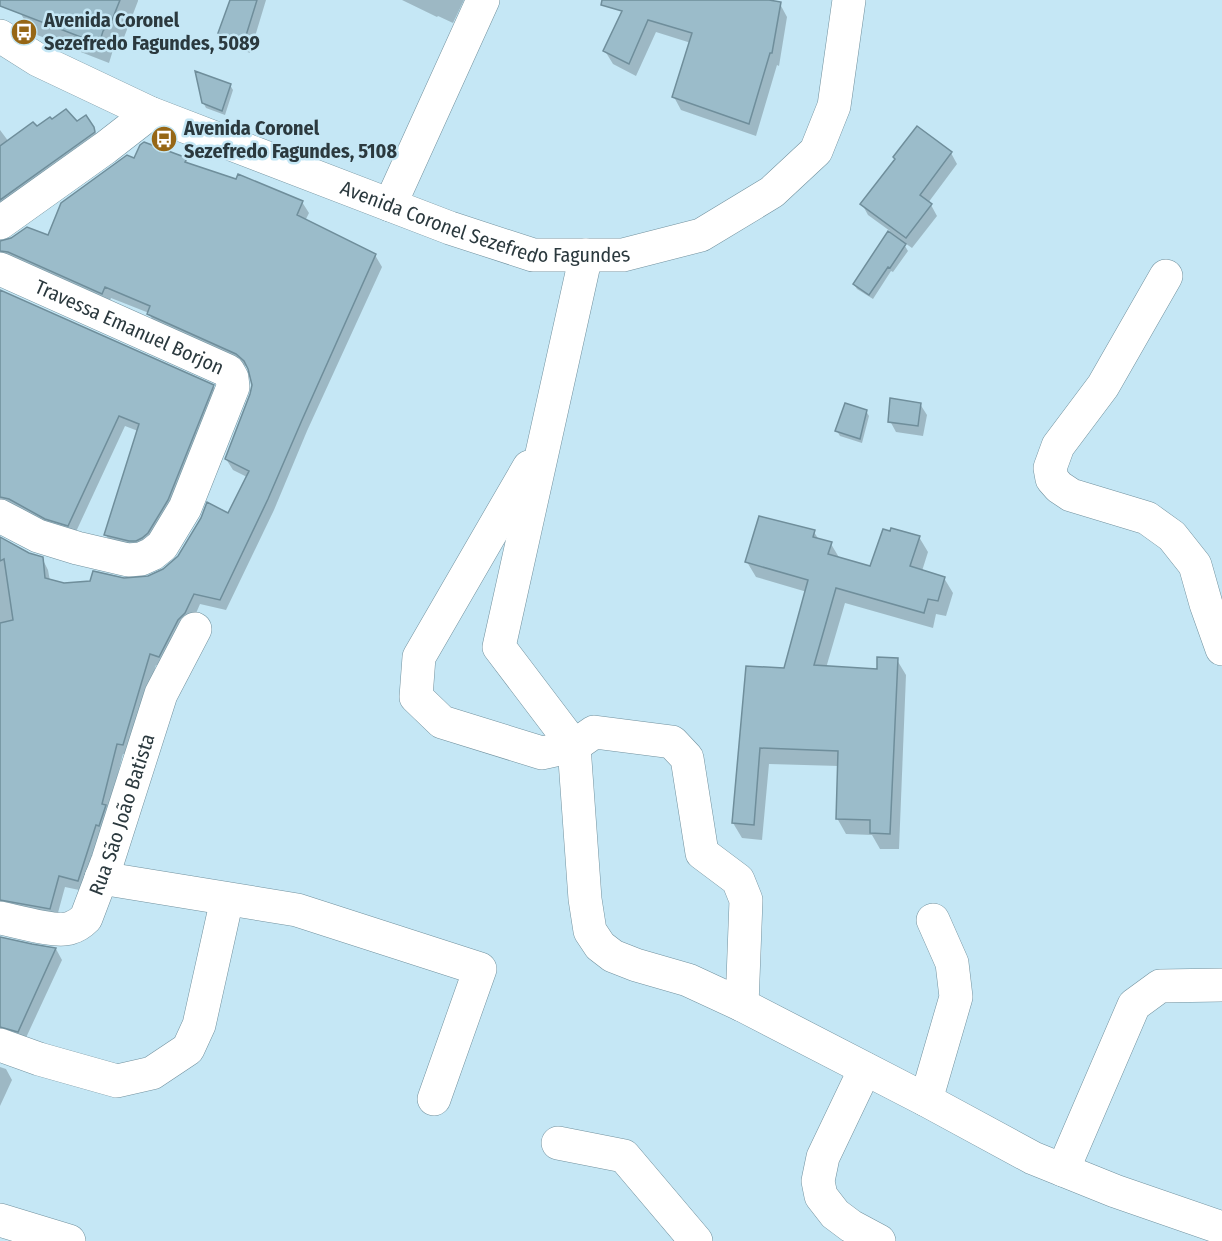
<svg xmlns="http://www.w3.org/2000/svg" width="1222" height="1241" viewBox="0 0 1222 1241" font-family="'Fira Sans Condensed',sans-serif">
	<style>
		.shadow { fill: #0003 }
		.building { fill: #9bbcca; stroke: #6f8e9b; stroke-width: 1.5 }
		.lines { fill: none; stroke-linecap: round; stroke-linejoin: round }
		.minor-casing { stroke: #71919e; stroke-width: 34 }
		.major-casing { stroke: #71919e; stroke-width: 34 }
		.minor { stroke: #fff; stroke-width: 33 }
		.major { stroke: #fff; stroke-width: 33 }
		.labels { text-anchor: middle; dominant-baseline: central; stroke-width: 5; stroke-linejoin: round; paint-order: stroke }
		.poi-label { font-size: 20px; font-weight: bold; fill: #2b393e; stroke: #c5e7f5; text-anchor: start }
		.street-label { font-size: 20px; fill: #2b393e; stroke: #c5e7f5 }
	</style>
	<rect width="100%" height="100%" fill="#c5e7f5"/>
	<path class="shadow" d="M27 0H138V1L123 40 113 50 109 63 32 33 21 14Z
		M236 0H266L250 53 226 44 220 33Z
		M402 0H464L453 23 438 16 437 17Z
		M629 0H760L780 4 787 17 779 66 777 65 756 136 681 110 674 97 691 43 656 32 636 76 613 64 605 51Z
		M230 85 233 90 225 115 206 108 203 102Z
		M76 123 93 128 99 139 0 215V130L9 142 36 128Z
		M951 153 957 164 928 203 931 205 937 216 912 248 902 241 908 251 893 272 891 271 873 299 857 289 854 284 890 231 868 215 862 204Z
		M186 159 189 165 302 202 309 213 305 221 375 255 382 267 307 431 274 510 226 610 200 604 191 625 165 668 156 665 129 755 123 754 108 813 84 891 65 887 56 920 0 912V539L29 554 42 558 48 570 50 581 64 584 149 578 164 570 228 515 247 477 233 470 226 459 252 394 253 385 250 370 244 365 155 325 149 313 111 298 109 304 6 261 0 251V243L49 237 134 160Z
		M0 297 213 386 219 397 154 545 112 546 106 535 138 431 125 426 74 536 0 510Z
		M920 404 927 415 923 436 896 432 890 421Z
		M866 411 869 416 862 443 840 436 837 431Z
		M814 532 819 540 831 544 840 559 871 568 919 537 928 552 922 571 944 578 953 593 946 616 936 614 933 628 845 603 826 668 878 670 897 660 906 675 899 849H880L872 835 846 834 837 818 839 766 769 764 762 840 742 838 733 823 785 670 807 592 756 577 747 562Z
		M0 939 32 946 56 949 62 960 24 1042 0 1039Z
		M0 1067 6 1069 12 1080 0 1106Z"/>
	<path class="building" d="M0 0H120L112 20 103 31 99 44 0 6Z
		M230 0H257L244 42 218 33Z
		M602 0H769L781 2 772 53H770L749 124 672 97 692 33 648 20 629 64 603 51 622 11 601 5Z
		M195 71 231 84 222 111 202 103Z
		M66 109 77 121 86 115 94 127 95 132 0 200V146L33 122 37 126 50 117 52 119Z
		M917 126 952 152 920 195 932 204 906 238 860 204 895 159 893 157Z
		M144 142 187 158 185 162 236 179 238 174 303 201 297 215 376 254 302 420 268 499 220 600 194 594 185 613 178 620 159 657 150 654 123 745 117 744 102 804 106 805 99 826 96 825 78 881 59 876 50 909 0 900V623L13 620 4 559 0 561V537L29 553 43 557 45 578 64 583 90 581 93 571 124 578 148 576 163 569 178 556 201 518 207 502 228 513 249 471 225 459 250 394 252 385 248 369 244 361 236 354 147 314 150 306 105 287 102 294 8 252 0 251V241L11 238 27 227 48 235 61 203 127 155 134 158 140 145Z
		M888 231 906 244 890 268 888 267 869 295 853 284Z
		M0 290 214 385 168 500 148 533 142 538 136 541H129L104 535 139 424 119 416 68 526 45 519 9 499 0 497Z
		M890 398 921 403 918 426 888 422Z
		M845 403 867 410 860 439 835 431Z
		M759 516 815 530 813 537 832 542 828 554 870 566 883 529 890 531 891 528 920 536 910 566 945 577 938 601 928 599 924 613 836 588 814 665 877 669V657L898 658 890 834 870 833V820L836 819 838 751 760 748 754 825 732 823 746 666 784 668 808 580 745 562Z
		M0 937 32 944 56 948 18 1032 0 1027Z"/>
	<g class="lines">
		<defs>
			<g id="minor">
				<path d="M390 205 483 0"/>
				<path d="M0 223 105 148 150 113"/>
				<path d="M586 255 499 647 574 746 585 899 590 931 600 946 613 956 636 965 688 980 742 1005 926 1100 1033 1158 1115 1191 1222 1228"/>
				<path id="s1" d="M0 269 228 371 232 378 233 387 185 508 162 546 152 554 141 559 128 560 77 548 38 536 0 516"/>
				<path d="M1166 276 1103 386 1058 446 1050 468 1052 479 1059 487 1071 495 1147 518 1172 536 1195 565 1206 604 1222 649"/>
				<path d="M529 467 419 657 416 697 442 722 542 753 574 746 594 732 672 742 687 758 702 853 738 880 746 900 742 1005"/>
				<path d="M101 878 297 910 480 969 434 1099"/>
				<path id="s2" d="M0 918C16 921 56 933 70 928 77 926 81 923 86 918L108 860 161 694 195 629"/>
				<path d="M0 1045 39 1059 117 1081 152 1073 188 1049 199 1025 227 899"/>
				<path d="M865 1069 823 1157 818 1181 821 1196 835 1214 851 1226 879 1241"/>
				<path d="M926 1100 956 997 952 963 933 920"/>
				<path d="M558 1143 624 1156 696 1241"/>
				<path d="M1063 1170 1134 1005 1160 986 1222 985"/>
				<path d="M0 1220 69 1241"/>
			</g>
			<g id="major">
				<path id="s3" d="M0 36 38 60 150 113 450 228 533 255H623L701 235 772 192 816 151 834 106 849 0"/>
			</g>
		</defs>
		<use href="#minor" class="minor-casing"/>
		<use href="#major" class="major-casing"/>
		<use href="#minor" class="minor"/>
		<use href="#major" class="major"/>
	</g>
	<defs>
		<symbol id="bus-disc" viewBox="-11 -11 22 22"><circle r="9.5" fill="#966716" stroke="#c5e7f5"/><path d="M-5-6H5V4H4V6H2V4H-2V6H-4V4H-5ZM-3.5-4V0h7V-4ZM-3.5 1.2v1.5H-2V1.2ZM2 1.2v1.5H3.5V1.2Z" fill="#fff"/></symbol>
	</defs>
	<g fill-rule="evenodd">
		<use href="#bus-disc" x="9" y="17" width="30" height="30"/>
		<use href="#bus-disc" x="149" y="124" width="30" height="30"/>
	</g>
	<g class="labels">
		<g class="poi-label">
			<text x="44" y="20">Avenida Coronel<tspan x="44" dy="23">Sezefredo Fagundes, 5089</tspan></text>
			<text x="184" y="128">Avenida Coronel<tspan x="184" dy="23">Sezefredo Fagundes, 5108</tspan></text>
		</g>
		<g class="street-label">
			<text stroke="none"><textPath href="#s3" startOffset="524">Avenida Coronel Sezefredo Fagundes</textPath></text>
			<text stroke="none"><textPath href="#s1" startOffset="142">Travessa Emanuel Borjon</textPath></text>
			<text stroke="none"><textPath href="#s2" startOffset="200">Rua São João Batista</textPath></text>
		</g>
	</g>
</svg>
